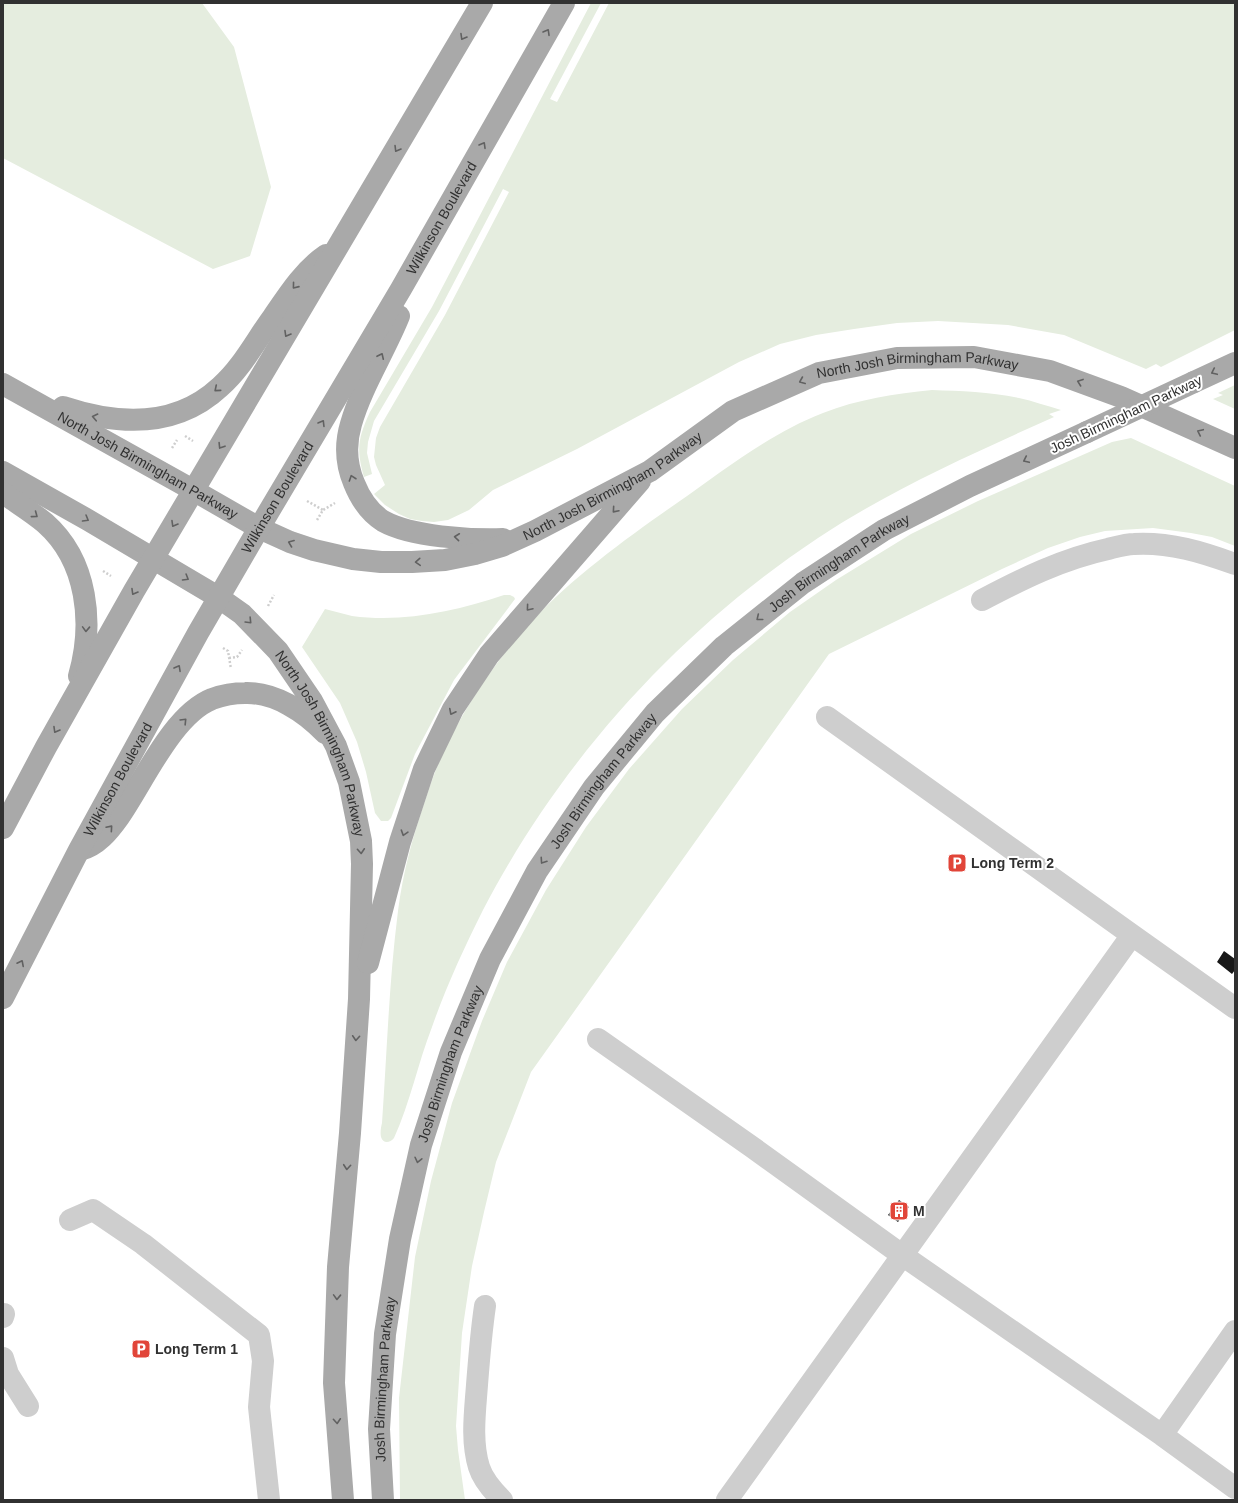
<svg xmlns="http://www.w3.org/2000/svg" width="1238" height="1503" viewBox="0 0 1238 1503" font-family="Helvetica,sans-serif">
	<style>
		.green { fill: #e5eddf }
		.building { fill: #181818 }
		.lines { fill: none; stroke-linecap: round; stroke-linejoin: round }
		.path { stroke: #cecece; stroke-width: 2.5; stroke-dasharray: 2 2; stroke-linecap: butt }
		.minor { stroke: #cecece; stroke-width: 22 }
		.major { stroke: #a9a9a9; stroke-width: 22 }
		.major-bridge { stroke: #a9a9a9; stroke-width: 22 }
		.oneway { stroke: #616161 }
		.labels { text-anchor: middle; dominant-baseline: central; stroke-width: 4; stroke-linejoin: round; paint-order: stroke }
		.street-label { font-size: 14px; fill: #313131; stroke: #fff }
		.poi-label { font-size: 14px; font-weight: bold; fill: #313131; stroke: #fff; text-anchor: start }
	</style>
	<rect width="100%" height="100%" fill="#fff"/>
	<path class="green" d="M3 3H202L234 47 271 187 250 256 213 269 3 158Z
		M591 3H601L550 99 557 102 609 3H1235V330L1161 367 1156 364 1146 369 1064 335 1008 325 938 321 897 323 854 329 816 335 780 344 739 362 577 449 493 490 469 510 448 520 434 522 422 521 410 519 399 514 385 505 374 494 385 485 376 465 374 457 376 438 380 427 445 315 509 192 503 189 439 311 374 421 368 442 367 453 372 474 364 477C356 449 358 438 370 412L432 307Z
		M1235 385V409L1213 399 1223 395 1218 393Z
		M932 390C961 391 990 392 1019 398 1033 401 1047 406 1061 410L1049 414 1054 417C974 453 892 489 818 538 678 631 561 760 483 910 464 948 446 987 432 1027 418 1063 410 1103 394 1138 390 1143 383 1144 381 1137 380 1133 381 1127 382 1123 387 1052 389 981 398 911 403 872 413 835 426 798 431 782 437 766 444 751 466 704 497 659 532 621 573 577 628 537 677 503 724 470 769 434 823 413 858 399 895 394 932 390Z
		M1131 438 1235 486V546L1212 537 1191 533 1153 528 1105 531 1080 537 1048 548 1002 569 829 654 531 1072 496 1162 484 1212 472 1266 462 1333 456 1426 458 1450 465 1500H400L399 1398 415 1257 431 1181 452 1103 482 1021 507 962 546 890 586 827 629 769 682 709 733 660 790 612 836 580 911 534 978 501 1112 442Z
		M504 595H510L514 597 515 599 454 680 415 754 391 818 388 821H381L375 813 366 772 357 742 340 703 302 647 325 609C334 611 343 614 352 616 404 623 456 611 504 595Z"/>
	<path class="building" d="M1224 951 1235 959V970L1232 974 1217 962Z
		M899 1200 909 1207 898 1222 888 1215Z"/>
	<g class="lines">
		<path class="path" d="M185 436 193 441
			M172 448 177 440
			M307 501 323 510
			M317 520 323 510 335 503
			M103 571 111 576
			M268 606 274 595
			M223 648 228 651 231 669
			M229 658 237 657 242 650"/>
		<path class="minor" d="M982 600C1022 579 1062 559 1108 549 1116 547 1126 544 1134 544 1170 542 1202 552 1235 564
			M827 717 1132 935 1235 1008
			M598 1039 752 1147 902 1255 1162 1435 1235 1488
			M70 1220 93 1210 143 1244 259 1335 263 1361 259 1407 269 1500
			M485 1306C481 1333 479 1359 477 1385 475 1412 471 1441 479 1467 483 1480 493 1491 502 1500
			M3 1317 4 1314
			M3 1358 8 1374 28 1406
			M1162 1435 1235 1331
			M727 1500 1132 935"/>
		<g class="major">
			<path d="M399 316C385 351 361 388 351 424 345 444 346 464 354 483 360 498 369 512 383 521 412 537 469 540 503 539"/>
			<path d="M1194 382 1235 363"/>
			<path id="s1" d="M3 384 193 490 259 528 290 542 314 550 353 559 381 562H412L445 560 475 554 502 546 535 531 650 471 733 411 819 373 897 358 974 357 1050 371 1121 397 1235 448"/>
			<path d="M63 407C117 425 175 429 220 387 242 368 256 340 273 317 288 295 304 270 326 255"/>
			<path id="s2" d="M3 472 88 520 218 597 242 614 278 651 312 701 336 746 349 782 361 841 362 864 359 999 350 1133 338 1267 334 1383 343 1500"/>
			<path d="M3 493C17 503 32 512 45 523 88 561 94 624 79 676"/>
			<path d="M3 828 46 747 134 591 482 3"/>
			<path d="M80 850C97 846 109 831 119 817 143 783 172 715 212 699 223 695 234 693 245 693 275 692 305 712 325 733"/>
			<path d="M368 963 400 842 424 769 453 709 489 655 640 481"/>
			<path id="s3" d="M3 998 79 850 198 633 259 528 401 289 564 3"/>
			<path id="s4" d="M383 1500 379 1429 385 1334 400 1239 421 1145 451 1052 490 959 537 871 594 787 655 713 724 646 803 583 884 530 970 486 1087 432"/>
		</g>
		<path class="major-bridge" d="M1087 432 1194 382"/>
	</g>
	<defs><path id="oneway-chevron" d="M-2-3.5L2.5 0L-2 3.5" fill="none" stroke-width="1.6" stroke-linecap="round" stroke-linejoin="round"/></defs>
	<g class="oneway">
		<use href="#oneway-chevron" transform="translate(547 32) rotate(-60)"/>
		<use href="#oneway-chevron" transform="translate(463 37) rotate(120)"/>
		<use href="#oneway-chevron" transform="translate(483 145) rotate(-60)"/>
		<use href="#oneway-chevron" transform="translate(397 149) rotate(121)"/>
		<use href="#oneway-chevron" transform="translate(295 286) rotate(129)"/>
		<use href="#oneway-chevron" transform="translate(287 334) rotate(120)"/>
		<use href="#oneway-chevron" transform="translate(381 356) rotate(-65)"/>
		<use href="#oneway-chevron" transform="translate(1214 372) rotate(155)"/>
		<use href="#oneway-chevron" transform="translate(802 381) rotate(157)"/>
		<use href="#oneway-chevron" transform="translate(1080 382) rotate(-160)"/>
		<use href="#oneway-chevron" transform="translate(217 389) rotate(140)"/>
		<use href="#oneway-chevron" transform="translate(95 417) rotate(-168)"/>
		<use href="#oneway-chevron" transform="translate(322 423) rotate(-59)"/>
		<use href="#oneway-chevron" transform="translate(1200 432) rotate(-155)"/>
		<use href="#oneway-chevron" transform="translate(221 446) rotate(122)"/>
		<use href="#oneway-chevron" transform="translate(1026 460) rotate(155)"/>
		<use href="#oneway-chevron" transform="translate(352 478) rotate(-109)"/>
		<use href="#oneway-chevron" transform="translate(615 510) rotate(131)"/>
		<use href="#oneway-chevron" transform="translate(35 515) rotate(37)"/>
		<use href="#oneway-chevron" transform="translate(86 519) rotate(30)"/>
		<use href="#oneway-chevron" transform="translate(174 524) rotate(120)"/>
		<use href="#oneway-chevron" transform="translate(457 537) rotate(-174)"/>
		<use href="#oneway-chevron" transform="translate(291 543) rotate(-159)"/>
		<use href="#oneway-chevron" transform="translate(418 562) rotate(176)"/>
		<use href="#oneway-chevron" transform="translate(186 578) rotate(31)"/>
		<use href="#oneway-chevron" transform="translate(134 592) rotate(120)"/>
		<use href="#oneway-chevron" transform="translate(529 608) rotate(130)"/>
		<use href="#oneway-chevron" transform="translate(759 618) rotate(141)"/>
		<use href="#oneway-chevron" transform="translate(249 621) rotate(46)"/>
		<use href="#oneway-chevron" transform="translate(86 629) rotate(92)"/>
		<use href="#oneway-chevron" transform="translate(178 668) rotate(-61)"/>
		<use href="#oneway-chevron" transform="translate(452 712) rotate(117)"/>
		<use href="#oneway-chevron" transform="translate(184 721) rotate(-46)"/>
		<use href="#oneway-chevron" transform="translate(56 730) rotate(120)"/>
		<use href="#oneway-chevron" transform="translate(110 828) rotate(-49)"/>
		<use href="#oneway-chevron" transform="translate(404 833) rotate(108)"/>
		<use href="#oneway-chevron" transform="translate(361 851) rotate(86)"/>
		<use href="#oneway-chevron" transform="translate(543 861) rotate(124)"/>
		<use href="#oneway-chevron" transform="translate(21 963) rotate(-63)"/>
		<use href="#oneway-chevron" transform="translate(356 1038) rotate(94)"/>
		<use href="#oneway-chevron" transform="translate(418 1160) rotate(103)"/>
		<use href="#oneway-chevron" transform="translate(347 1167) rotate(95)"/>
		<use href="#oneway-chevron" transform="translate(337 1297) rotate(92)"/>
		<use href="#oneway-chevron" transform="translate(337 1421) rotate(86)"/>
	</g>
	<defs>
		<symbol id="parking-square" viewBox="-11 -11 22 22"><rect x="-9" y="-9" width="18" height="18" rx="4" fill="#e14539" stroke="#fff"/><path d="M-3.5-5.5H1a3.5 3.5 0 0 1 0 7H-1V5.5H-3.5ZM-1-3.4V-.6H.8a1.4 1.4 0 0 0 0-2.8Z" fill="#fff"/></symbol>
		<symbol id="building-square" viewBox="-11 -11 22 22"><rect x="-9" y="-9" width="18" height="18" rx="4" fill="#e14539" stroke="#fff"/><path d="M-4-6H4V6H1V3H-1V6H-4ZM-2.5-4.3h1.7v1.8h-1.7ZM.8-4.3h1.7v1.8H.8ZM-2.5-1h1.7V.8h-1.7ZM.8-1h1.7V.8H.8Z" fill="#fff"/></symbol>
	</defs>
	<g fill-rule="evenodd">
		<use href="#parking-square" x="946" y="852" width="22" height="22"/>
		<use href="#building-square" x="888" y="1200" width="22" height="22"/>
		<use href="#parking-square" x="130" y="1338" width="22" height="22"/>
	</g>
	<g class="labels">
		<g class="street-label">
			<text stroke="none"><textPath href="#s3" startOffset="895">Wilkinson Boulevard</textPath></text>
			<text stroke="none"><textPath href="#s1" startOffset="1006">North Josh Birmingham Parkway</textPath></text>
			<text transform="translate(1126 414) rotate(-25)">Josh Birmingham Parkway</text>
			<text stroke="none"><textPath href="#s1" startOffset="166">North Josh Birmingham Parkway</textPath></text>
			<text stroke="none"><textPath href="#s1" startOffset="670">North Josh Birmingham Parkway</textPath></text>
			<text stroke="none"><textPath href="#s3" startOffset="571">Wilkinson Boulevard</textPath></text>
			<text stroke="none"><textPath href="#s4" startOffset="1093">Josh Birmingham Parkway</textPath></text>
			<text stroke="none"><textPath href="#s2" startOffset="433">North Josh Birmingham Parkway</textPath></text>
			<text stroke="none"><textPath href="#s3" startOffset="247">Wilkinson Boulevard</textPath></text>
			<text stroke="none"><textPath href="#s4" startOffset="769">Josh Birmingham Parkway</textPath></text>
			<text stroke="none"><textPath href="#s4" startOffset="445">Josh Birmingham Parkway</textPath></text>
			<text stroke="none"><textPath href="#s4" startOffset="121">Josh Birmingham Parkway</textPath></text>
		</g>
		<g class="poi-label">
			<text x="971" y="863">Long Term 2</text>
			<text x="913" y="1211">M</text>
			<text x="155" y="1349">Long Term 1</text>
		</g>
	</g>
	<rect width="1238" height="1503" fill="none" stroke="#313131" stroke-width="8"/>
</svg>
